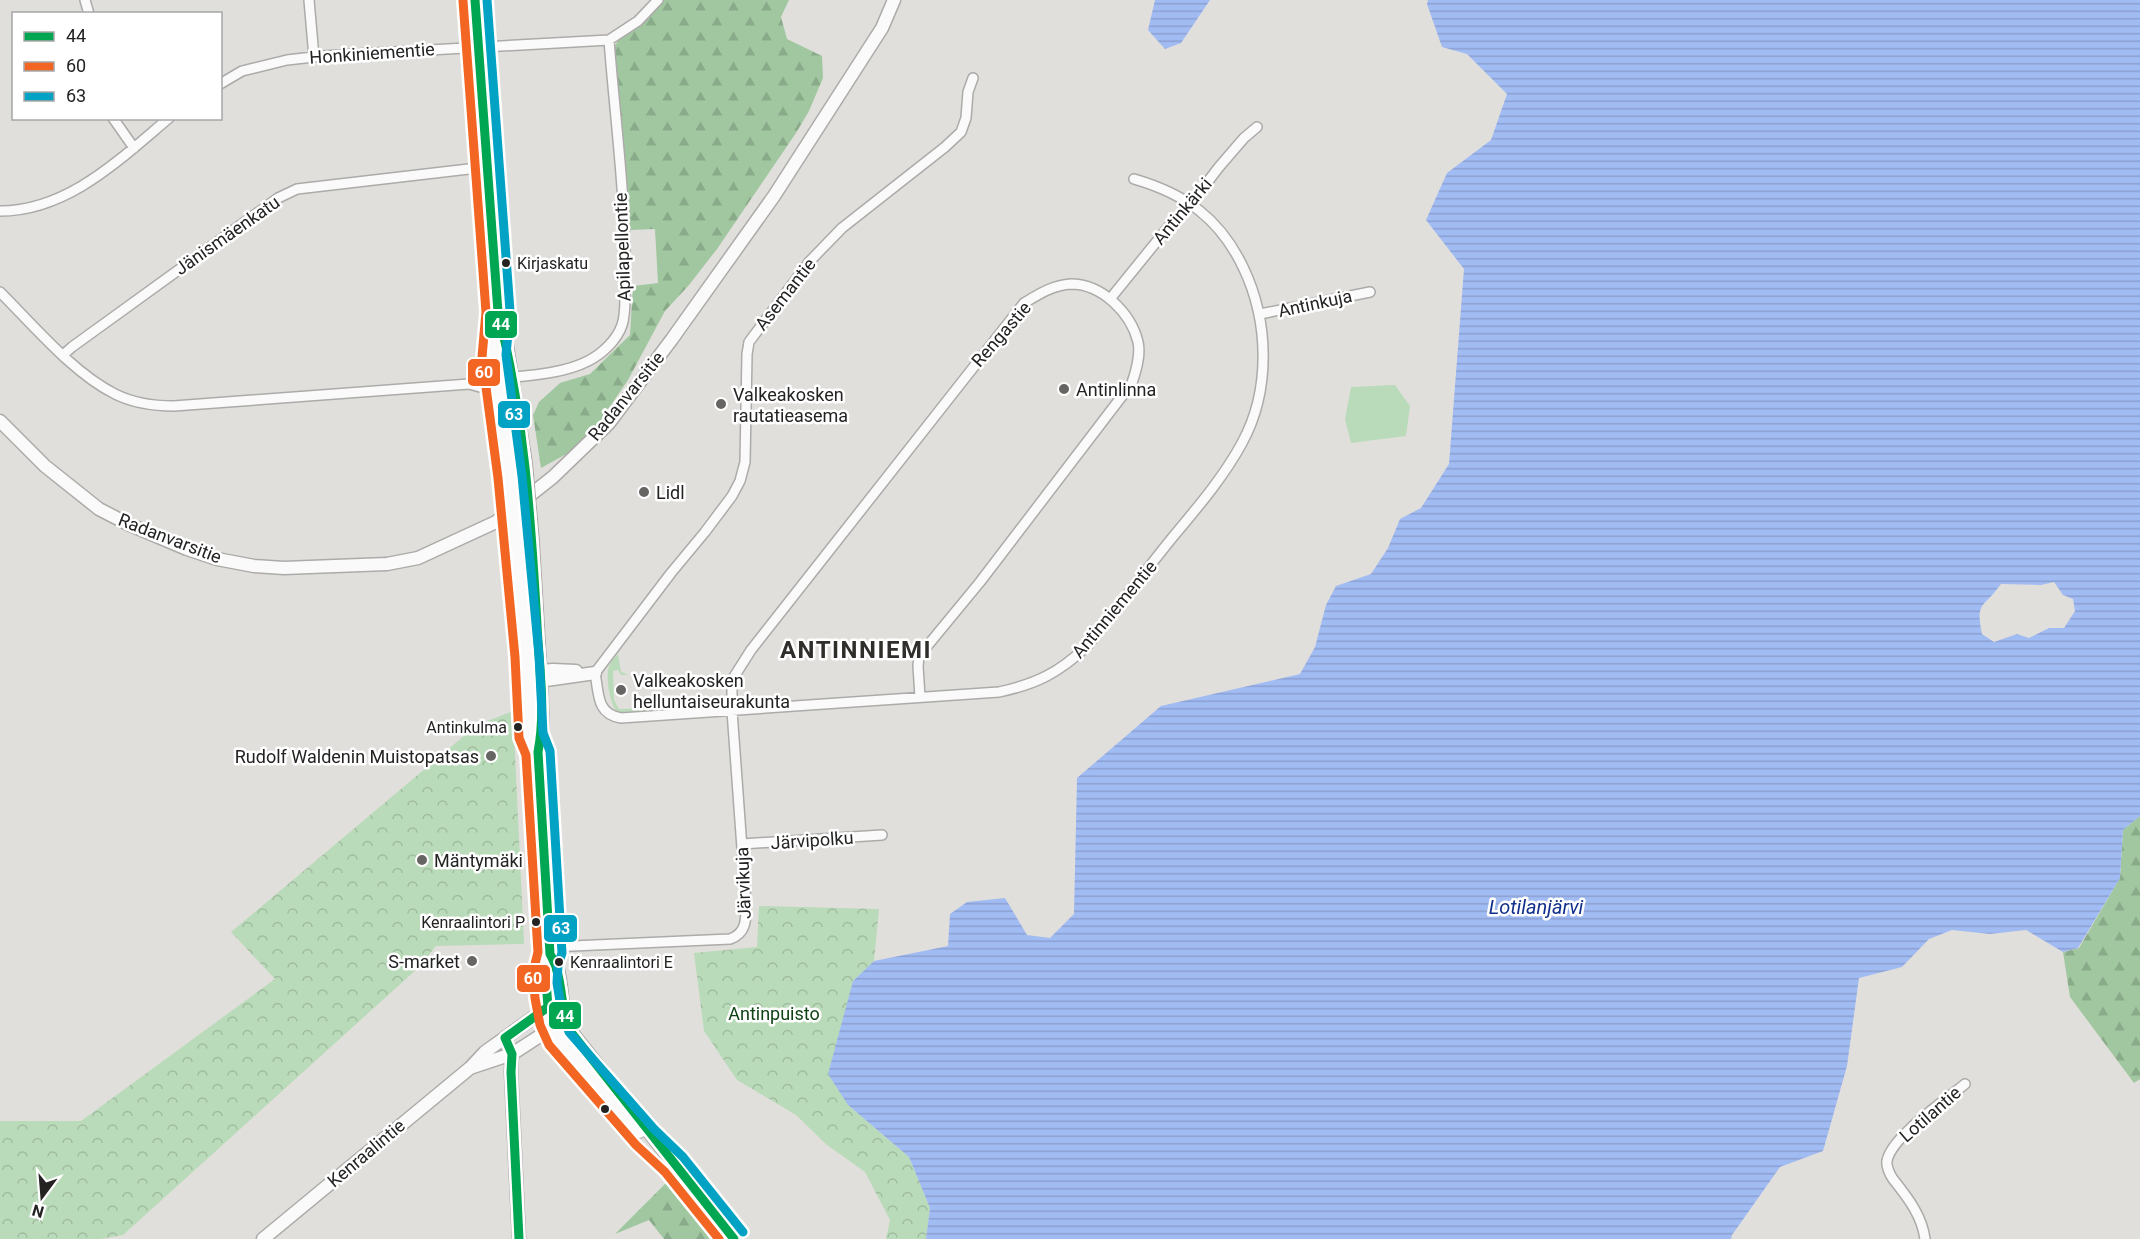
<svg xmlns="http://www.w3.org/2000/svg" width="2140" height="1239" viewBox="0 0 2140 1239" font-family="Roboto,sans-serif">
	<style>
		.grass { fill: #badbb9 }
		.forest { fill: url(#forest-firs) }
		.park { fill: url(#park-crowns) }
		.water { fill: url(#water-rules); fill-rule: evenodd }
		.lines { fill: none; stroke-linecap: round; stroke-linejoin: round }
		.minor-casing { stroke: #adaba9; stroke-width: 12 }
		.tertiary-casing { stroke: #adaba9; stroke-width: 15 }
		.secondary-casing { stroke: #adaba9; stroke-width: 16 }
		.minor { stroke: #fafafa; stroke-width: 9 }
		.tertiary { stroke: #fafafa; stroke-width: 12 }
		.secondary { stroke: #fafafa; stroke-width: 14 }
		.secondary-bridge-casing { stroke: #adaba9; stroke-width: 16; stroke-linecap: butt }
		.secondary-bridge { stroke: #fafafa; stroke-width: 14 }
		.bus-1-casing { stroke: #fff; stroke-width: 14 }
		.bus-2-casing { stroke: #fff; stroke-width: 14 }
		.bus-3-casing { stroke: #fff; stroke-width: 14 }
		.bus-1 { stroke: #00a651; stroke-width: 9 }
		.bus-2 { stroke: #f26522; stroke-width: 9 }
		.bus-3 { stroke: #02a2c5; stroke-width: 9 }
		.bus-dot { fill: #242322; stroke: #fff; stroke-width: 2 }
		.poi-dot { fill: #666563; stroke: #fff; stroke-width: 2 }
		.labels { text-anchor: middle; dominant-baseline: central; stroke-width: 5; stroke-linejoin: round; paint-order: stroke }
		.bus-label { font-size: 16px; fill: #242322; stroke: #fff; text-anchor: start }
		.street-label { font-size: 18px; fill: #242322; stroke: #fff }
		.poi-label { font-size: 18px; fill: #242322; stroke: #fff; text-anchor: start }
		.park-label { font-size: 18px; fill: #0f4315; stroke: #fff }
		.water-label { font-size: 20px; font-style: italic; fill: #11308b; stroke: #fff }
		.district-label { font-size: 24px; font-weight: bold; letter-spacing: 1.5px; fill: #302e2a; stroke: #fff }
		.line-badge { stroke: #fff; stroke-width: 2 }
		.badge-label { font-size: 16px; text-anchor: middle; font-weight: bold; fill: #fff }
	</style>
	<defs>
		<pattern id="forest-firs" width="22" height="20" patternUnits="userSpaceOnUse" patternTransform="scale(1.5)"><rect width="22" height="20" fill="#a0c79f"/><path d="M5 1l3.5 6h-7zM16 11l3.5 6h-7z" fill="#8aab89"/></pattern>
		<pattern id="park-crowns" width="20" height="18" patternUnits="userSpaceOnUse" patternTransform="scale(1.5)"><rect width="20" height="18" fill="#badbb9"/><path d="M2 6a3 3 0 1 1 6 0M12 15a3 3 0 1 1 6 0" fill="none" stroke="#a0bc9f"/></pattern>
		<pattern id="water-rules" width="6" height="5" patternUnits="userSpaceOnUse" patternTransform="scale(1.5)"><rect width="6" height="5" fill="#a1bbf3"/><path d="M0 2.5h6" fill="none" stroke="#8aa0d0"/></pattern>
	</defs>
	<rect width="100%" height="100%" fill="#e1dfdc"/>
	<path class="grass" d="M1395 385 1410 406 1406 436 1351 443 1345 419 1351 387Z
		M618 654 621 672 629 675H621L618 670 613 671 614 700 619 709 656 708 655 710 618 713C610 706 605 677 609 666 611 662 614 658 618 654Z"/>
	<path class="forest" d="M664 0H789L781 17 787 39 822 56 823 78 809 111 796 133 717 249 689 285 665 311 628 380 596 427 570 452 541 468 533 415 539 402 560 383 590 374 630 335 633 286 658 283 655 229 630 230 614 48 620 37 640 24Z
		M2140 816V1079L2134 1083 2070 997 2063 952 2079 948 2120 878 2123 830Z
		M668 1181 712 1239H664L649 1220 615 1234Z"/>
	<path class="park" d="M513 711 524 944 436 946 417 969 123 1235 101 1239H0V1121H81L275 979 231 932 477 725Z
		M759 906 879 909 874 961 853 981 848 1105 909 1157 930 1208 926 1239H886L890 1220 865 1172 827 1145 796 1115 737 1080 704 1031 694 953 757 947Z"/>
	<path class="water" d="M1155 0H1210L1181 43 1165 49 1148 30Z
		M1428 0H2140V816L2123 830 2120 878 2078 948 2063 952 2026 930 1990 934 1952 930 1929 939 1902 967 1859 978 1847 1066 1823 1151 1780 1167 1732 1235 1731 1239H926L930 1208 909 1157 848 1105 828 1074 853 981 874 961 948 946 950 914 967 902 1005 898 1027 935 1050 938 1074 914 1077 778 1161 706 1300 674 1315 647 1326 605 1336 586 1371 574 1388 548 1400 519 1421 508 1449 464 1464 269 1426 220 1447 173 1491 140 1507 94 1467 54 1442 47 1427 4ZM2054 582 2063 595 2073 599 2075 611 2064 628H2049L2029 638 2017 634 1994 642 1982 634C1975 601 1984 608 2001 584L2041 585Z"/>
	<g class="lines">
		<defs>
			<path id="minor" d="M85 0 89 14
				M309 0 314 57
				M973 78 968 92 966 118 961 132 945 147 842 228 809 262 749 342 747 354 745 462 740 481 732 496 705 532 671 573 595 673C599 693 596 714 621 718L999 692C1036 684 1059 673 1087 646 1116 610 1143 574 1172 538 1197 508 1223 478 1242 443 1271 390 1269 321 1243 267 1220 219 1186 194 1134 179
				M220 84 242 71 287 60 322 56 609 40 638 21 658 0
				M113 118 134 148
				M0 211C68 211 120 159 169 118
				M0 292C33 325 73 373 115 394 133 403 154 406 174 406L469 384 480 387 501 383
				M1110 299 1170 225 1190 205 1219 167 1244 138 1257 127
				M1260 314 1370 292
				M63 355 72 347 278 198 297 189 486 167
				M469 384C484 374 497 378 513 377 537 375 567 372 588 361 602 354 617 340 622 325 627 311 624 291 625 275 626 197 615 118 609 40
				M742 844 882 835
				M550 947 730 939C747 933 746 919 746 903L732 711V680L751 650 1024 303C1039 294 1053 285 1071 284 1102 284 1131 313 1138 342 1141 355 1136 371 1132 383L980 582 919 656 918 666 920 697
				M1925 1239C1922 1215 1907 1197 1893 1179 1890 1175 1886 1166 1887 1161 1891 1137 1946 1100 1965 1084"/>
			<path id="tertiary" d="M0 421 45 466 99 509 128 524 187 549 217 559 254 566 284 568 387 564 418 558 496 522 553 477 609 423 672 339 774 196 882 28 894 0
				M540 671 553 670 576 671
				M532 682 595 673
				M509 1047 512 1054 511 1072 519 1239
				M470 1068 512 1054 552 1028 559 1021
				M263 1239 470 1068 485 1052 548 1007 557 1006"/>
			<path id="secondary" d="M475 0 498 312 506 344 525 463
				M497 323 494 355 510 477
				M532 542 541 694 542 732 538 752 550 954C565 974 557 1007 570 1031L734 1239
				M517 551 527 656 531 736 538 752
				M550 954C539 970 549 1023 559 1039L639 1131"/>
		</defs>
		<use href="#minor" class="minor-casing"/>
		<use href="#tertiary" class="tertiary-casing"/>
		<use href="#secondary" class="secondary-casing"/>
		<use href="#minor" class="minor"/>
		<use href="#tertiary" class="tertiary"/>
		<use href="#secondary" class="secondary"/>
		<defs>
			<path id="secondary-bridge" d="M525 463 532 542
				M510 477 517 551"/>
		</defs>
		<use href="#secondary-bridge" class="secondary-bridge-casing"/>
		<use href="#secondary-bridge" class="secondary-bridge"/>
		<defs>
			<path id="bus-1" d="M475 0 498 312C524 414 531 520 537 625 539 666 546 711 538 752L550 954C564 978 559 1006 570 1031L734 1239
				M519 1239 511 1072 512 1054 505 1038 548 1007 545 968"/>
			<path id="bus-2" d="M463 1 486 312 482 357 498 478 515 657 519 738 526 755 538 952 533 972 535 998 540 1025 549 1045 636 1145 665 1172 719 1239"/>
			<path id="bus-3" d="M487 0 510 311 506 355 522 476 539 655 543 733 550 751 562 953 558 965 557 983 561 1007 569 1032 654 1129 683 1157 743 1232"/>
		</defs>
		<use href="#bus-1" class="bus-1-casing"/>
		<use href="#bus-2" class="bus-2-casing"/>
		<use href="#bus-3" class="bus-3-casing"/>
		<use href="#bus-1" class="bus-1"/>
		<use href="#bus-2" class="bus-2"/>
		<use href="#bus-3" class="bus-3"/>
	</g>
	<g class="bus-dot">
		<circle cx="506" cy="263" r="5"/>
		<circle cx="518" cy="727" r="5"/>
		<circle cx="536" cy="922" r="5"/>
		<circle cx="559" cy="962" r="5"/>
		<circle cx="605" cy="1109" r="5"/>
	</g>
	<g class="poi-dot">
		<circle cx="1064" cy="389" r="6"/>
		<circle cx="721" cy="404" r="6"/>
		<circle cx="644" cy="492" r="6"/>
		<circle cx="621" cy="690" r="6"/>
		<circle cx="491" cy="756" r="6"/>
		<circle cx="422" cy="860" r="6"/>
		<circle cx="472" cy="961" r="6"/>
	</g>
	<g class="labels">
		<g class="bus-label">
			<text x="517" y="263">Kirjaskatu</text>
			<text x="507" y="727" text-anchor="end">Antinkulma</text>
			<text x="525" y="922" text-anchor="end">Kenraalintori P</text>
			<text x="570" y="962">Kenraalintori E</text>
		</g>
		<g class="street-label">
			<text transform="translate(372 53) rotate(-4)">Honkiniementie</text>
			<text transform="translate(1182 211) rotate(-50)">Antinkärki</text>
			<text transform="translate(227 235) rotate(-35)">Jänismäenkatu</text>
			<text transform="translate(622 247) rotate(-92)">Apilapellontie</text>
			<text transform="translate(785 294) rotate(-52)">Asemantie</text>
			<text transform="translate(1315 303) rotate(-12)">Antinkuja</text>
			<text transform="translate(1001 334) rotate(-49)">Rengastie</text>
			<text transform="translate(626 396) rotate(-51)">Radanvarsitie</text>
			<text transform="translate(170 538) rotate(21)">Radanvarsitie</text>
			<text transform="translate(1114 609) rotate(-50)">Antinniementie</text>
			<text transform="translate(812 840) rotate(-4)">Järvipolku</text>
			<text transform="translate(743 883) rotate(-92)">Järvikuja</text>
			<text transform="translate(1930 1114) rotate(-41)">Lotilantie</text>
			<text transform="translate(366 1153) rotate(-40)">Kenraalintie</text>
		</g>
		<g class="poi-label">
			<text x="1076" y="389">Antinlinna</text>
			<text x="733" y="394">Valkeakosken<tspan x="733" dy="21">rautatieasema</tspan></text>
			<text x="656" y="492">Lidl</text>
			<text x="633" y="680">Valkeakosken<tspan x="633" dy="21">helluntaiseurakunta</tspan></text>
			<text x="479" y="756" text-anchor="end">Rudolf Waldenin Muistopatsas</text>
			<text x="434" y="860">Mäntymäki</text>
			<text x="460" y="961" text-anchor="end">S-market</text>
		</g>
		<g class="park-label">
			<text x="774" y="1013">Antinpuisto</text>
		</g>
		<g class="water-label">
			<text x="1536" y="907">Lotilanjärvi</text>
		</g>
		<g class="district-label">
			<text x="856" y="650">ANTINNIEMI</text>
		</g>
	</g>
	<g class="line-badge">
		<rect x="484" y="310" width="34" height="29" rx="6" fill="#00a651"/>
		<rect x="467" y="358" width="34" height="29" rx="6" fill="#f26522"/>
		<rect x="497" y="400" width="34" height="29" rx="6" fill="#02a2c5"/>
		<rect x="543" y="914" width="35" height="29" rx="6" fill="#02a2c5"/>
		<rect x="516" y="964" width="35" height="29" rx="6" fill="#f26522"/>
		<rect x="548" y="1001" width="34" height="29" rx="6" fill="#00a651"/>
	</g>
	<g class="badge-label">
		<text x="501" y="330">44</text>
		<text x="484" y="378">60</text>
		<text x="514" y="420">63</text>
		<text x="561" y="934">63</text>
		<text x="533" y="984">60</text>
		<text x="565" y="1022">44</text>
	</g>
	<rect x="12" y="12" width="210" height="108" fill="#ffffff" stroke="#a7a7a7" stroke-width="1.5"/>
	<rect x="24" y="32" width="30" height="9" fill="#00a651" stroke="#a7a7a7" stroke-width="1.5"/>
	<text x="66" y="42" font-size="18" fill="#242322">44</text>
	<rect x="24" y="62" width="30" height="9" fill="#f26522" stroke="#a7a7a7" stroke-width="1.5"/>
	<text x="66" y="72" font-size="18" fill="#242322">60</text>
	<rect x="24" y="92" width="30" height="9" fill="#02a2c5" stroke="#a7a7a7" stroke-width="1.5"/>
	<text x="66" y="102" font-size="18" fill="#242322">63</text>
	<g transform="translate(42 1197) rotate(196)" stroke="#ffffff" stroke-width="4.5" paint-order="stroke">
	<path d="M0-4.5L10 22L0 15L-10 22Z" fill="#242322"/>
	<text y="-9" font-size="16" font-weight="bold" text-anchor="middle" fill="#242322">N</text>
	</g>
</svg>
